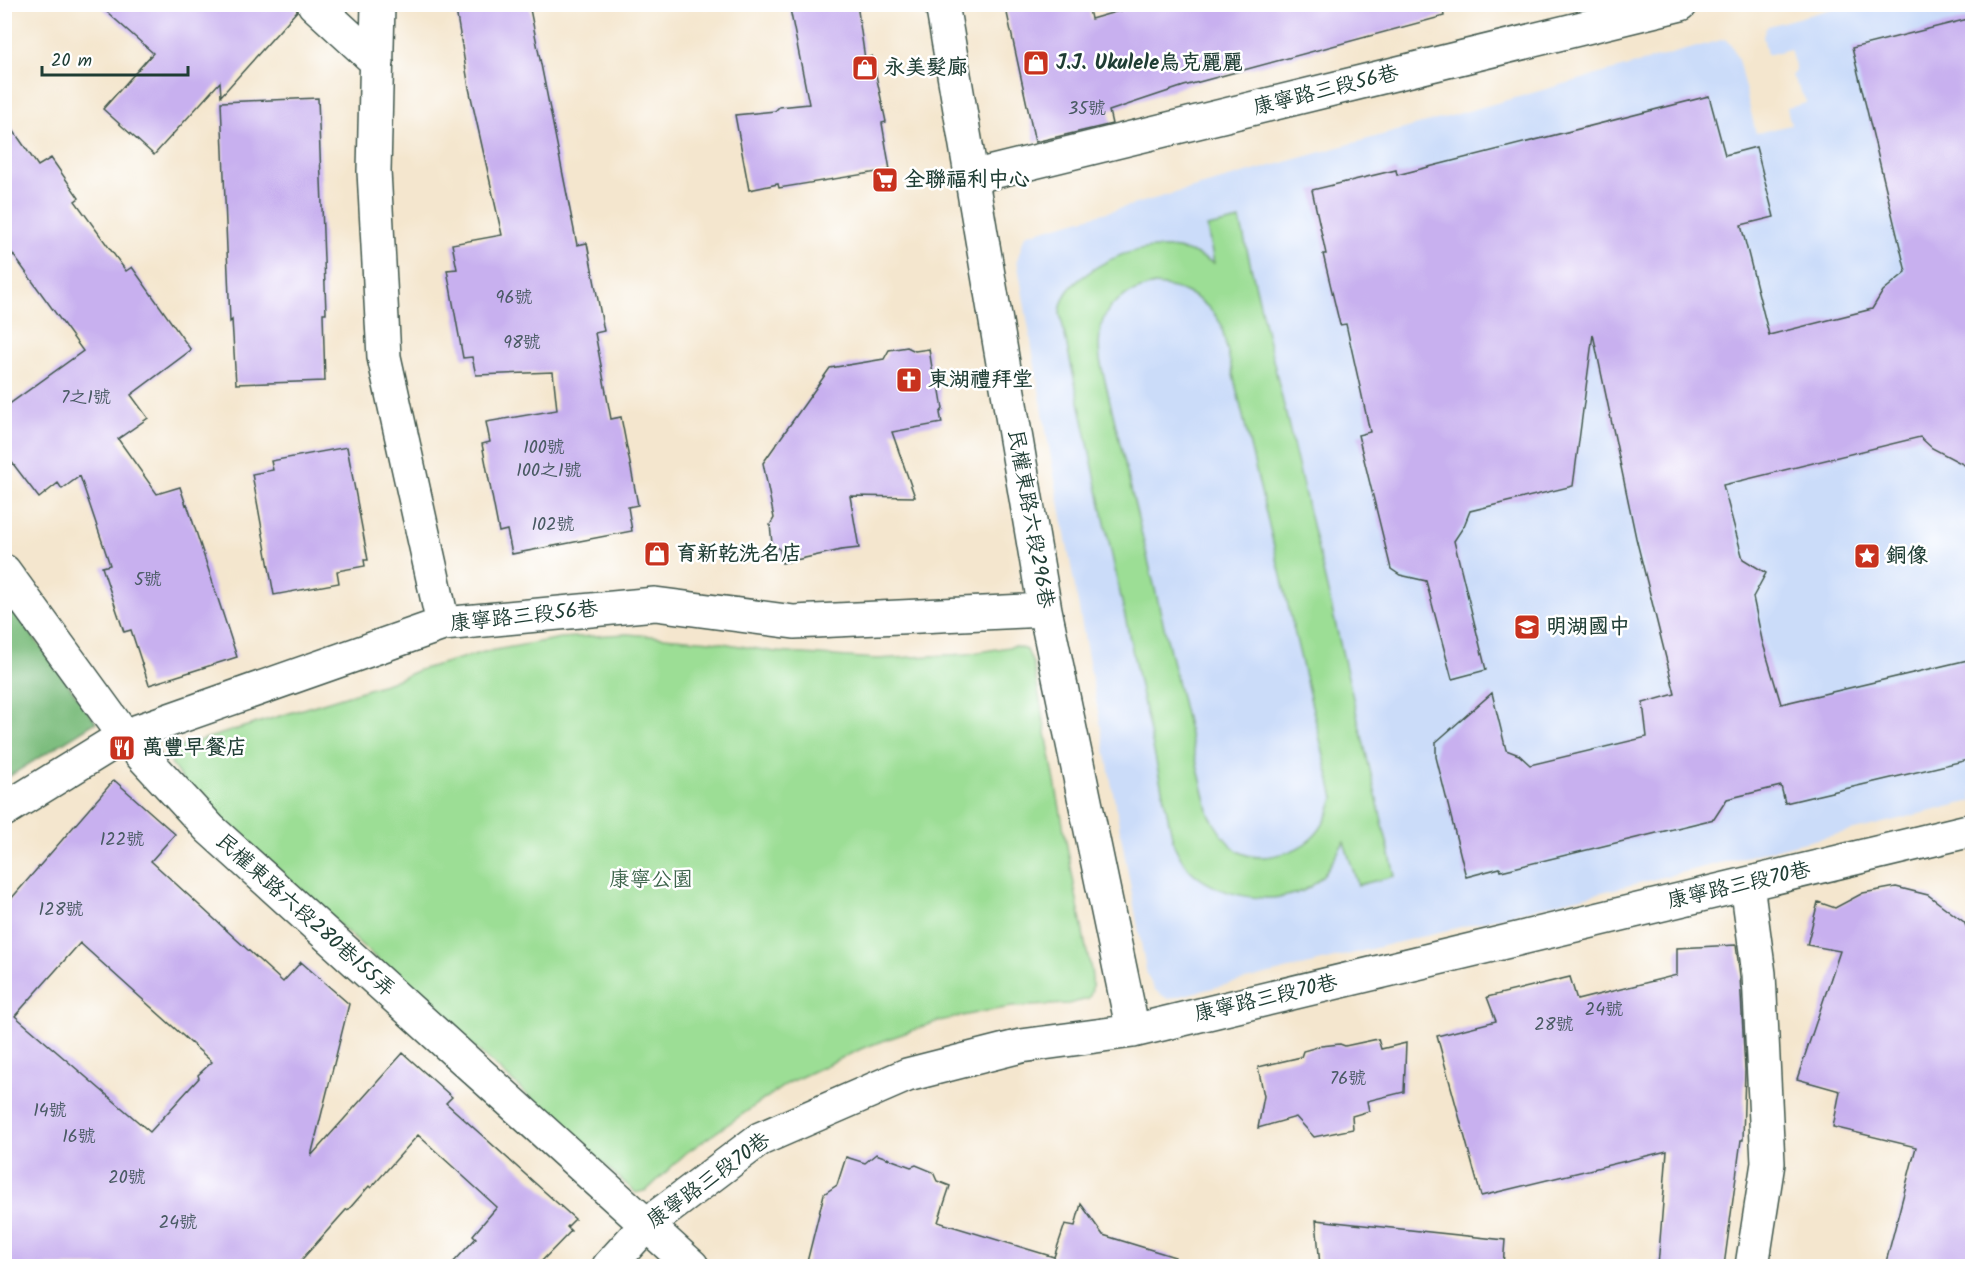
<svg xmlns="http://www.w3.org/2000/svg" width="1977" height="1271" viewBox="0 0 1977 1271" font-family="Kalam,'LXGW WenKai TC',sans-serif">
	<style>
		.built { fill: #cbdcf9 }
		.green { fill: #9cde95; stroke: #5e8e64; stroke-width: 1.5; fill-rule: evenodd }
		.forest { fill: #7dbd7e; stroke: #4e7d59; stroke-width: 1.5 }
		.building { fill: #c8b0ef; fill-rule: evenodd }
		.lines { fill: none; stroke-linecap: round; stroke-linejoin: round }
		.street-casing { stroke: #3f564b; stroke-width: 36 }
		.street { stroke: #fff; stroke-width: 33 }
		.labels { text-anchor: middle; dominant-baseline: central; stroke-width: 5; stroke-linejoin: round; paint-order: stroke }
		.number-label { font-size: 18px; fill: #495a63 }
		.poi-label { font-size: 21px; font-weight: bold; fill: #1f3d34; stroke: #fff; text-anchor: start }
		.street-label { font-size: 21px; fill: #1f3d34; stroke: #fff }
		.park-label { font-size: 21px; fill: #3e654c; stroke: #fff }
	</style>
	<rect width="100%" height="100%" fill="#fff"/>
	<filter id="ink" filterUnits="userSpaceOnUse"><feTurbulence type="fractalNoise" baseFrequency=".0167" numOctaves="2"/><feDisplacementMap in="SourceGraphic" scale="12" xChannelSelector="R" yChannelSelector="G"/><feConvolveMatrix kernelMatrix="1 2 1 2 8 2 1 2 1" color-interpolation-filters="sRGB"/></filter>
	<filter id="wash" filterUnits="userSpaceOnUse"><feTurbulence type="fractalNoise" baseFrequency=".008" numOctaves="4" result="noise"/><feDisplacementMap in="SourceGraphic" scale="24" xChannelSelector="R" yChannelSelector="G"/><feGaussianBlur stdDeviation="1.35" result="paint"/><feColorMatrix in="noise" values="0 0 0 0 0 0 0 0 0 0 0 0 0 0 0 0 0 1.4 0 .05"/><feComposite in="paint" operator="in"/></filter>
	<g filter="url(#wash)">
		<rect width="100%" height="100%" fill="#f4e6ce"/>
		<path class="built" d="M1846 5H1972V801L1168 999 1160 994 1154 989 1147 975 1050 453 1017 260 1025 235 1725 39 1732 46 1739 63 1756 133 1791 125 1787 108 1806 103V101L1792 76 1796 70 1790 49 1767 55 1763 36 1765 30 1768 26Z"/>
		<path class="green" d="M1240 220 1395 876 1358 885 1344 842C1334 858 1326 876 1310 887 1277 908 1216 897 1189 869 1182 862 1178 853 1174 845L1060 313C1062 295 1070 286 1084 276 1115 252 1155 240 1193 253 1200 256 1207 260 1214 263L1207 227ZM1154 285C1181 286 1207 299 1221 324L1334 798C1330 812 1323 828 1312 838 1295 854 1258 864 1238 851 1225 842 1216 827 1209 814L1100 360C1095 314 1110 296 1154 285Z
			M627 634 711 641 775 652 877 659 967 654 1015 646 1027 650 1033 663 1085 943C1088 960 1098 985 1088 999L1068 1004 1012 1007 981 1012 939 1021 863 1048 788 1083 686 1153 647 1190 636 1193 191 791 171 764 174 754 182 746 391 682 419 670 484 652 561 638Z"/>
		<path class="forest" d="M4 597 96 722 5 779H4Z"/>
		<g id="blocks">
			<path class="building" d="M98 4H296L297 11 221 96 220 82 154 155 103 109 153 53Z
				M455 4H529L577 245 587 243 604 331 595 333 611 419 621 417 638 505 628 507 632 531 512 554 507 530 499 532 482 444 490 442 486 422 557 410 553 372 476 375 472 357 463 358 447 270 457 269 452 244 502 235 469 88Z
				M789 4H857L865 59 872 56 886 122 882 123 890 170 779 188 778 184 749 190 735 115 775 111 779 107 809 104Z
				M1005 4H1088L1091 19 1143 4H1442L1444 16 1184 86 1109 111 1112 124 1035 142Z
				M1972 18V469L1932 448 1920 437 1723 485 1743 559 1766 573 1753 597 1762 640 1781 704 1972 659V759L1785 803 1781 786 1727 799 1714 819 1501 871 1500 868 1466 877 1436 757V742L1492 693 1506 750 1519 755 1530 765 1647 737 1643 703 1675 694 1636 538 1593 334 1573 486 1470 511 1464 526 1454 541 1486 670 1452 679 1426 581 1400 575 1391 569 1358 435 1370 432 1346 324 1340 325 1323 254H1326L1312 190 1396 170 1397 175 1709 96 1725 155 1756 147 1774 217 1741 225 1769 335 1872 309 1883 291 1906 272 1852 48Z
				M318 98 326 313H323L325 381 236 384 232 320 230 322 221 102Z
				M4 117 38 166 51 158 79 198 75 201 126 271 132 267 191 350 131 395 148 418 118 439 157 494 180 487 186 505 187 504 237 657 149 685 131 630 124 632 102 567 110 565 80 476 62 489 58 483 39 498 4 452V408L83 351 4 242Z
				M907 347 915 351 929 349 934 380 938 379 943 409 940 413 942 423 892 432 915 497 850 496 859 548 841 550 782 563 780 550 772 543 770 525 774 518 763 463 830 368 884 359 889 350Z
				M347 447 368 560H364L365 566 337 571 339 583 274 595 252 474 273 470 271 461Z
				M114 780 175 834 151 861 283 982 301 962 349 1004 311 1156 403 1053 452 1097 446 1103 575 1219 567 1227 571 1231 537 1266H450L476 1238 473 1235 497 1207 418 1135 371 1188 369 1186 349 1209 346 1210 296 1266H4V907ZM80 943 212 1062 198 1075 199 1078 150 1132 15 1016Z
				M1896 887 1928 895 1964 922 1972 939V1266H1885L1916 1147 1833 1127 1840 1091 1797 1079 1840 951 1807 945 1818 902 1835 908 1863 893Z
				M1736 945 1740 976 1745 1070 1743 1140H1741L1724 1266H1658L1667 1151 1481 1196 1437 1036 1496 1021 1487 997 1570 977 1577 1000 1677 975V948Z
				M1378 1039 1381 1049 1406 1043 1404 1092 1367 1101 1369 1111 1352 1116 1353 1129 1314 1137 1296 1117 1258 1128 1264 1096 1258 1067 1301 1057 1303 1051 1321 1046 1340 1044 1345 1046Z
				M876 1154 911 1167 916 1165 933 1172 937 1181 950 1186 938 1222 1054 1257 1065 1224 1075 1226 1081 1204 1103 1235 1175 1257 1173 1266H806L824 1194 837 1185 846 1157 865 1163Z
				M1316 1220 1505 1240 1503 1266H1320Z"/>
		</g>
	</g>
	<g filter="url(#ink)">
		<use href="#blocks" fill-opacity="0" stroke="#3f564b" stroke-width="1.5"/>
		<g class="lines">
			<defs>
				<path id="street" d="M314 4 377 62
					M378 4 374 171 384 357 443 624
					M942 4 1045 610 1133 1031
					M972 177 1681 4
					M4 571 124 736 210 829 692 1266
					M4 810 124 736 443 624 655 604 794 622 1045 610
					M1747 884 1759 974 1768 1163 1752 1266
					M609 1266 646 1225 760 1139 907 1075 1021 1046 1133 1031 1972 830"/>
			</defs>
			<use href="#street" class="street-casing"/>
			<use href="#street" class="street"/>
		</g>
	</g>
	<defs>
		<symbol id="shop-square" viewBox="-11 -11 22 22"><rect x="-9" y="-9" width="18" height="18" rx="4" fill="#c8321e" stroke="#fff"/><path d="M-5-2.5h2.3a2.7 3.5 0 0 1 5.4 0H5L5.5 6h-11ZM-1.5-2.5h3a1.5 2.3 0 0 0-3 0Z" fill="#fff"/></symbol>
		<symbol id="supermarket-square" viewBox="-11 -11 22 22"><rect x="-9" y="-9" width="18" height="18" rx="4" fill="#c8321e" stroke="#fff"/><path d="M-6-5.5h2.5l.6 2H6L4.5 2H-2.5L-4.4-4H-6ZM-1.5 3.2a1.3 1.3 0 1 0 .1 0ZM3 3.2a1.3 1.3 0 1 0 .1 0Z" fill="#fff"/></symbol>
		<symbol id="church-square" viewBox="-11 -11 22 22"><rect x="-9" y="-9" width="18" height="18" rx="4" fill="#c8321e" stroke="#fff"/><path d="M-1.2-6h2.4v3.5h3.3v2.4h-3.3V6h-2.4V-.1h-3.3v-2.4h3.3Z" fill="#fff"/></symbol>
		<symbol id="sight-square" viewBox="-11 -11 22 22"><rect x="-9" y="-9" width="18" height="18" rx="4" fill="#c8321e" stroke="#fff"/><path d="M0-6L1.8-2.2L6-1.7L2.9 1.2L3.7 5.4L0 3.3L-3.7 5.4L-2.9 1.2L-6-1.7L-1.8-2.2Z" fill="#fff"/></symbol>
		<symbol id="school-square" viewBox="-11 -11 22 22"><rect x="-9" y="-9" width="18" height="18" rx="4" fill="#c8321e" stroke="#fff"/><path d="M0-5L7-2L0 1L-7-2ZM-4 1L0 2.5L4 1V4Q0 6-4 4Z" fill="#fff"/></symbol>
		<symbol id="restaurant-square" viewBox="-11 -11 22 22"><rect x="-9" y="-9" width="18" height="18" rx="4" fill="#c8321e" stroke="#fff"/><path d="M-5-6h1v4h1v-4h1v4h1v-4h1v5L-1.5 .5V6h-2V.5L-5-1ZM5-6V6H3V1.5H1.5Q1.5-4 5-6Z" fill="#fff"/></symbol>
	</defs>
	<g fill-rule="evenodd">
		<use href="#shop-square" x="1021" y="48" width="30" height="30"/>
		<use href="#shop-square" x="850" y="53" width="30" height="30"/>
		<use href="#supermarket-square" x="870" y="165" width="30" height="30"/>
		<use href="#church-square" x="894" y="365" width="30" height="30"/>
		<use href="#shop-square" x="642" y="539" width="30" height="30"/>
		<use href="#sight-square" x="1852" y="541" width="30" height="30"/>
		<use href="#school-square" x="1512" y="612" width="30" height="30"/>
		<use href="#restaurant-square" x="107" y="733" width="30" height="30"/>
	</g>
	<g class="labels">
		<g class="number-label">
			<text x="1087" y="109">35號</text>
			<text x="514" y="298">96號</text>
			<text x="522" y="343">98號</text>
			<text x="86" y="398">7之1號</text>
			<text x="544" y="448">100號</text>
			<text x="549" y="471">100之1號</text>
			<text x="553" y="525">102號</text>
			<text x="148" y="580">5號</text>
			<text x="122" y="840">122號</text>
			<text x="61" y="910">128號</text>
			<text x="1604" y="1010">24號</text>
			<text x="1554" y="1025">28號</text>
			<text x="1348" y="1079">76號</text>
			<text x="50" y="1111">14號</text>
			<text x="79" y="1137">16號</text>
			<text x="127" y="1178">20號</text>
			<text x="178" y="1223">24號</text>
		</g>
		<g class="poi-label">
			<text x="1056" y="63">J.J. Ukulele烏克麗麗</text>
			<text x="884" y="68">永美髮廊</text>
			<text x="904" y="180">全聯福利中心</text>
			<text x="928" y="380">東湖禮拜堂</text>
			<text x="676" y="554">育新乾洗名店</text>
			<text x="1886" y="556">銅像</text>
			<text x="1546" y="627">明湖國中</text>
			<text x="142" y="748">萬豐早餐店</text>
		</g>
		<g class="street-label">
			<text transform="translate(1326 91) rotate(-14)">康寧路三段56巷</text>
			<text transform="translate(1030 519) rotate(80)">民權東路六段296巷</text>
			<text transform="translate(524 617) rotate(-6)">康寧路三段56巷</text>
			<text transform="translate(1739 886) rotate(-13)">康寧路三段70巷</text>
			<text transform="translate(305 916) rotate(42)">民權東路六段280巷155弄</text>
			<text transform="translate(1266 999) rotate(-13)">康寧路三段70巷</text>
			<text transform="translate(709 1181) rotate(-36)">康寧路三段70巷</text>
		</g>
		<g class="park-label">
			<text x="651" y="880">康寧公園</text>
		</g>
	</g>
	<rect width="1977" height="1271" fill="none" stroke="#fff" stroke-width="24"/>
	<path d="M42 66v9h146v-9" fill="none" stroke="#1f3d34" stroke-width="3"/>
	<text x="51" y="66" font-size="18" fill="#1f3d34" stroke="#ffffff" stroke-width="4.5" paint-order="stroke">20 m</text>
</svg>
